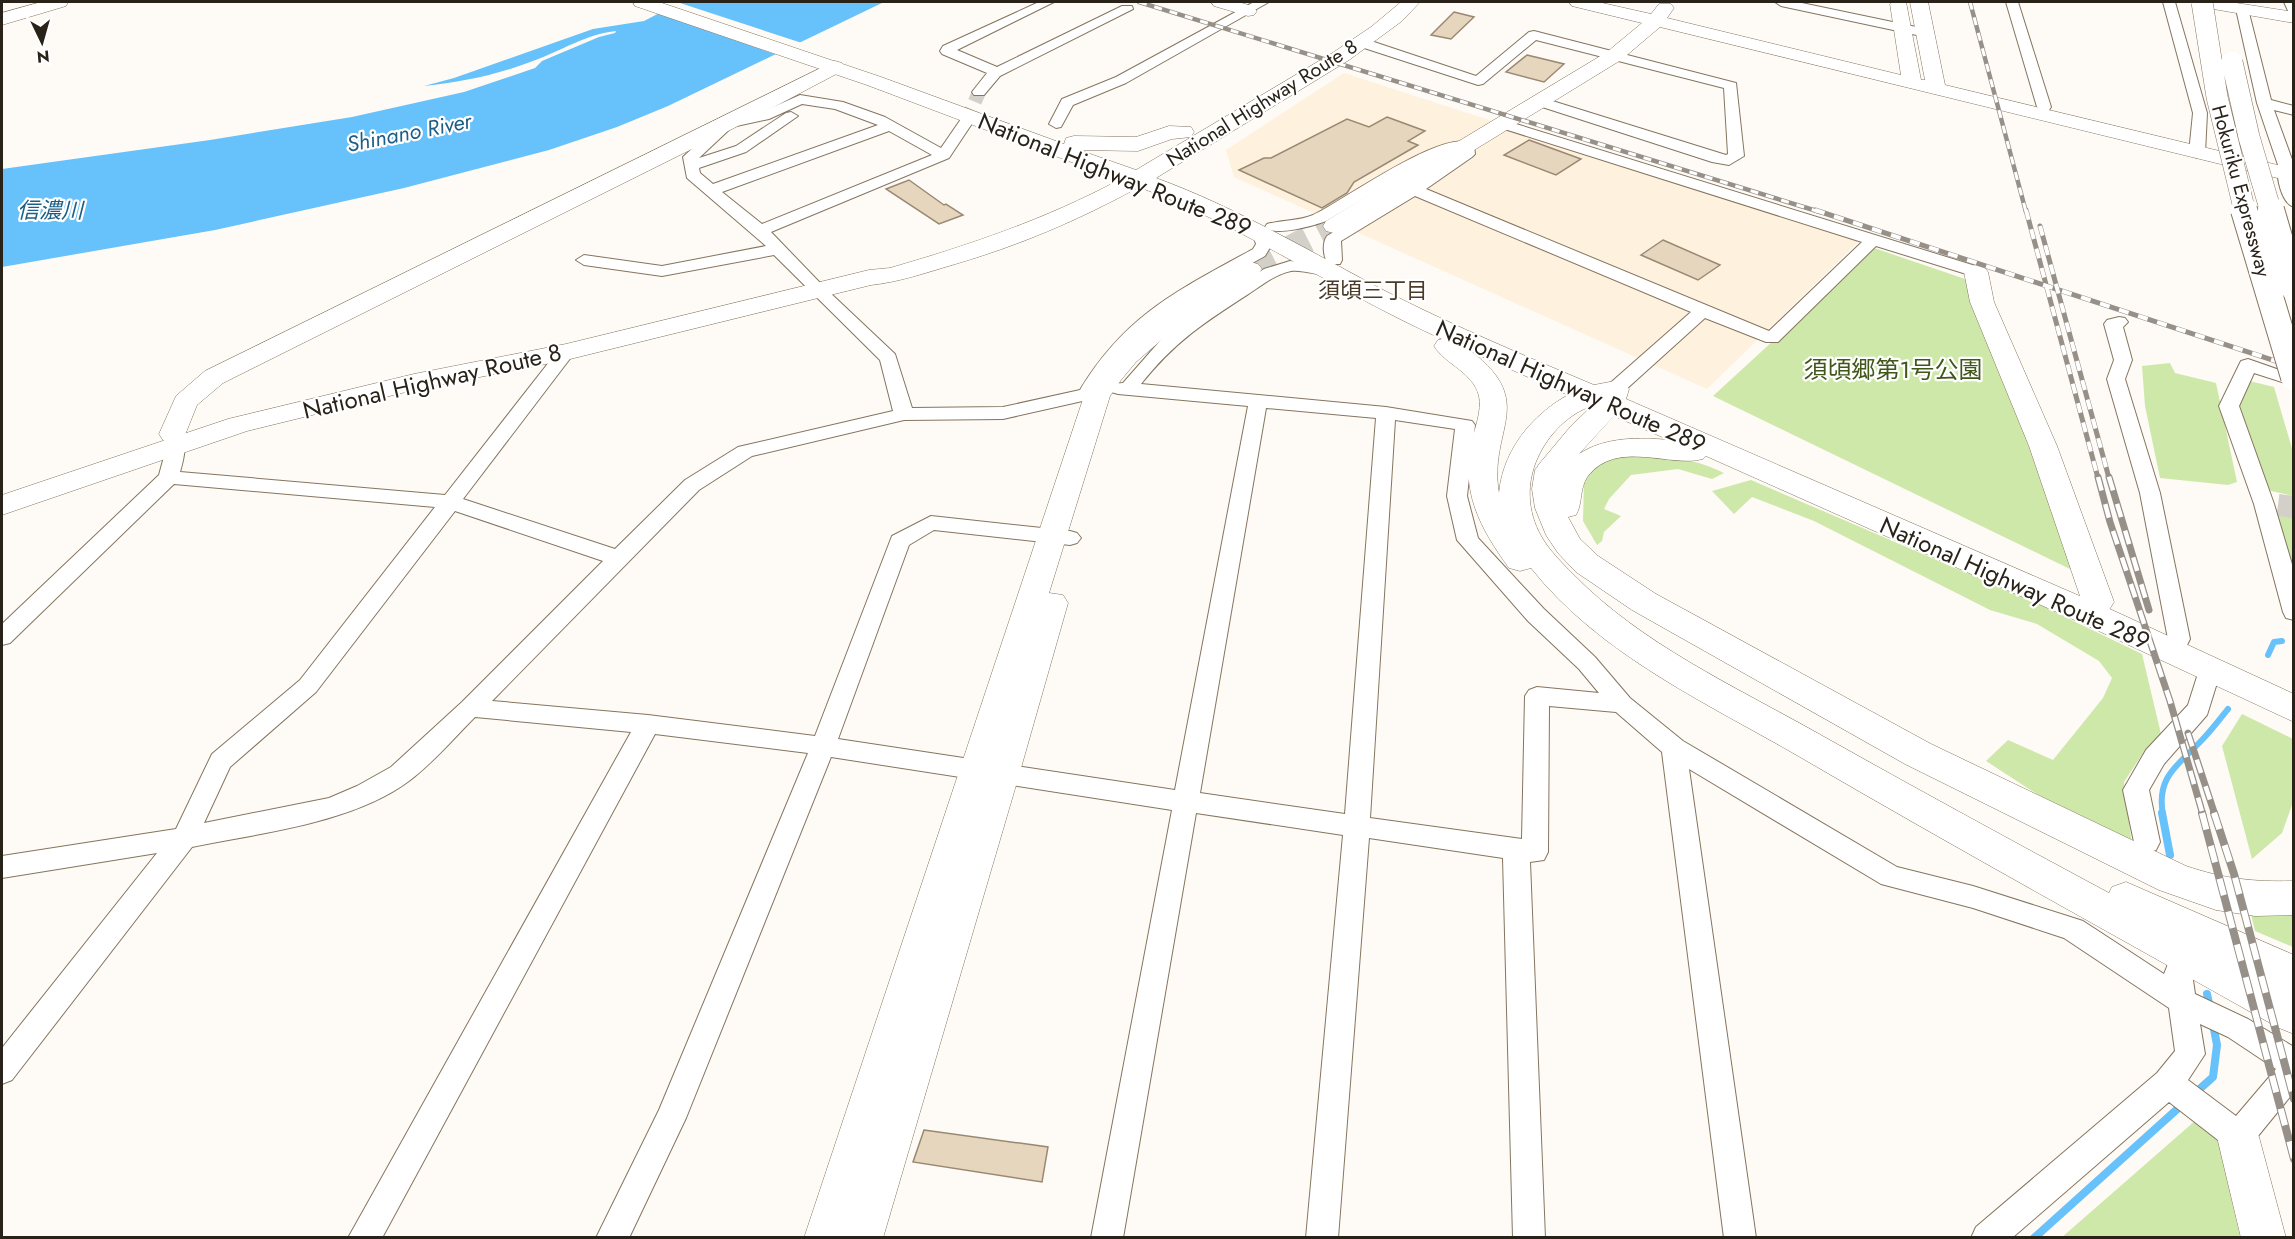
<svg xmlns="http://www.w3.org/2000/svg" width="2295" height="1239" viewBox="0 0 2295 1239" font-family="Jost,'Noto Sans JP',sans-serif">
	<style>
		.built { fill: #fef1de }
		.green { fill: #cee8a9 }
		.water { fill: #67c1fb }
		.pier { fill: #fefaf5 }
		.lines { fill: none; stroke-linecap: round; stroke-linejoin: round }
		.stream-far1 { stroke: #67c1fb; stroke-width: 6 }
		.stream { stroke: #67c1fb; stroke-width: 8 }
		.building { fill: #e7d6be; stroke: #998973; stroke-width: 1.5 }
		.street-tunnel-far1 { stroke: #d3cfc9; stroke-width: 14; stroke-dasharray: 14 8; stroke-linecap: butt }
		.street-tunnel { stroke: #d3cfc9; stroke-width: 22; stroke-dasharray: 22 11; stroke-linecap: butt }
		.secondary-tunnel { stroke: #d3cfc9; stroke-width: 26; stroke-dasharray: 26 13; stroke-linecap: butt }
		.street-casing { stroke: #85755f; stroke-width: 2 }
		.secondary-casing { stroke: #85755f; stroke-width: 1 }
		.primary-casing { stroke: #85755f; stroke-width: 1 }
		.highway-casing { stroke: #85755f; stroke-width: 1 }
		.street { fill: #fff; fill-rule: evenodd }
		.secondary { fill: #fff; fill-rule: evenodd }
		.primary { fill: #fff; fill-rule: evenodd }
		.highway { fill: #fff; fill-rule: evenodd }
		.rail-far3-casing { stroke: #969089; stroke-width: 4.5 }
		.rail-far2-casing { stroke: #969089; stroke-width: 5 }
		.rail-far1-casing { stroke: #969089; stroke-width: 7 }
		.rail-casing { stroke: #969089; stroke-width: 8 }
		.rail-far3 { stroke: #fff; stroke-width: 3; stroke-dasharray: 8; stroke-linecap: butt }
		.rail-far2 { stroke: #fff; stroke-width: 4; stroke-dasharray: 10; stroke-linecap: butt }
		.rail-far1 { stroke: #fff; stroke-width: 4.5; stroke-dasharray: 14; stroke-linecap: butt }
		.rail { stroke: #fff; stroke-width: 6; stroke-dasharray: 17; stroke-linecap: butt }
		.highway-bridge-far1-casing { stroke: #85755f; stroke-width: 22; stroke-linecap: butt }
		.highway-bridge-casing { stroke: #85755f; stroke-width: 28; stroke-linecap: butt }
		.highway-bridge-far1 { stroke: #fff; stroke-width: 21 }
		.highway-bridge { stroke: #fff; stroke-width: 26 }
		.labels { text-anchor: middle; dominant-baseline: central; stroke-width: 4.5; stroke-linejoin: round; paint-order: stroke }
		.far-street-label { font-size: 20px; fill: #292219; stroke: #fff }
		.far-water-label { font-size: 22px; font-style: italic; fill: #1c5e85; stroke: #fff }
		.far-neighbourhood-label { font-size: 22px; fill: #493b27; stroke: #fff }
		.street-label { font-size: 24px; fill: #292219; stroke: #fff }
		.park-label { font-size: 24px; fill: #41571a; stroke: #fff }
	</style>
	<rect width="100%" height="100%" fill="#fefaf5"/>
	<path class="built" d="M1344 73 1853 238 1858 242 1707 389 1234 177 1226 150Z"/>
	<path class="green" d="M1874 248 1971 281 2072 570 1713 396Z
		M2170 363 2175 373 2216 383 2237 482 2228 485 2160 478 2145 406 2142 366Z
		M2241 379 2274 387 2293 452V496L2271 491 2261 482 2235 406Z
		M1625 455C1660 455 1693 457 1724 473L1712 479 1678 469 1631 475 1609 499 1604 509 1621 516 1604 532 1602 541 1597 545 1583 521 1584 481 1597 465Z
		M1751 480 2032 601 2142 654 2161 734 2145 750 2124 782 2132 846 2078 821 1986 761 2008 740 2053 760 2103 698 2112 678 2099 661 2037 624 1990 610 1814 521 1752 497 1734 514 1712 491Z
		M2270 509 2293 511V585Z
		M2242 714 2293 739V802L2282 833 2252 859 2222 746Z
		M2250 910 2293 912V947L2255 931Z
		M2196 1120 2218 1141 2240 1237 2061 1238Z"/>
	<path class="water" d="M681 2H884L668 106 617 127 549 150 404 188 215 230 2 267V169L210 140 352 117 464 92 535 68 542 61 599 37 615 33 616 31C586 34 561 51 533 61 497 75 462 82 424 86L454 78 593 29 644 21Z"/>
	<path class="pier" d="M675 2H677L805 44 780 56 655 12Z"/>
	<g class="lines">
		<path class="stream-far1" d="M2268 655 2274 642 2282 641
			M2163 815C2156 777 2177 766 2201 741 2211 731 2219 720 2228 709"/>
		<path class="stream" d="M2162 813 2170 855
			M2207 994 2210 1008
			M2194 1094 2213 1077 2217 1045 2213 1024
			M2034 1238 2184 1103"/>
	</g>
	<path class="building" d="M1454 12 1474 17 1451 39 1431 35Z
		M1527 55 1564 64 1544 82 1506 72Z
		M1387 117 1425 131 1408 141 1418 145 1354 182 1347 193 1322 208 1239 170 1264 158H1271L1347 119 1369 127Z
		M1529 140 1581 159 1556 175 1504 155Z
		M909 180 944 205 946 204 963 215 939 224 886 189Z
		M1663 240 1720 265 1698 280 1641 255Z
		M924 1130 1048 1147 1042 1182 913 1162Z"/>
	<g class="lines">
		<path class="street-tunnel-far1" d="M966 122 979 92"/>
		<path class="street-tunnel" d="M2278 505 2294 507"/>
		<path class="secondary-tunnel" d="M1250 269 1334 226"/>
		<defs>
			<path id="street" d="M1039 2H1054L957 50 997 67 1122 6H1132L1133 9 1000 76 984 95H974L972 92 987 73 942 54 940 51 943 46Z
				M1254 2H1269L1126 83 1073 105 1061 127 1056 128 1049 124 1062 99 1116 77Z
				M1775 2H1797L1926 29 1933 33 1926 37 1781 6Z
				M2006 2H2018L2051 107 2049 110 2044 111 2037 107Z
				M2163 2H2175L2207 113 2205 153 2197 158 2189 153 2193 113Z
				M2284 2H2294V14L2289 13Z
				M2242 5 2248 9 2271 100 2294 106V115L2274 110 2294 165V207C2281 203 2276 176 2278 165L2257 103 2236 9Z
				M1534 31 1736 83 1744 156 1729 165 1712 162 1536 105 1534 102 1541 98 1546 99 1726 155 1728 154 1724 88 1536 40 1483 84 1478 85 1355 45 1353 42 1360 38 1365 39 1476 76 1529 32Z
				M800 95 843 102 885 117 941 148 961 119H971L973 122 949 158 771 232 825 288 895 354 912 408 1003 407 1080 390C1126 314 1179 290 1253 249L1256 244 1252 232 1254 229H1266L1272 244 1265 256C1197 294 1139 320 1098 391L1104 392 1106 396 1104 400 1097 402 1087 400 1003 419 904 420 752 456 699 490 492 701 648 715 815 736 892 536 931 516 1070 531 1077 533 1081 538 1077 543 1070 545 934 530 909 545 838 739 1175 790 1248 406 1118 394 1111 392 1109 388 1111 384 1123 383 1167 333 1264 269 1290 261 1332 266 1334 270 1332 274C1318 277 1304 269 1291 271 1276 274 1262 285 1250 293 1205 322 1175 341 1141 384L1386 407 1472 421 1475 425 1467 496 1478 538 1544 609 1595 657 1630 698 1683 741 1897 867 1973 886 2083 921 2164 974 2168 964 2178 961 2188 964 2192 973 2195 994 2248 1019 2294 1047V1092L2249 1147 2238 1152 2227 1147 2169 1102 2012 1238H1971L1976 1227 2157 1073 2175 1051 2169 1008 2064 938 1973 908 1881 884 1689 769 1756 1238H1724L1662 752 1616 712 1549 706 1548 852 1544 860 1530 862 1545 1238H1513L1503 858 1369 838 1338 1238H1306L1343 835 1196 813 1123 1238H1091L1172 810 831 757 686 1118 629 1238H596L659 1110 808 753 655 734 382 1238H348L631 732 475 717C454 738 433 763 409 781 353 823 260 833 192 847L12 1080 2 1084V1048L157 853 2 878V856L176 829 212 754 300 680 435 507 174 484 10 643 2 645V624L159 475 165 453 163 434 166 430H180C188 442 184 458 180 472L445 495 560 348H572L575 352 572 356 463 499 615 549 685 480 738 447 893 411 880 360 774 255 662 276 584 265 576 260 584 255 662 266 766 246 687 178 683 157 722 121 760 113ZM802 104 835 109 878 125 713 184 700 173 699 168 746 152 798 116 791 112 786 113 736 146 699 158 732 127 769 119ZM889 131 932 155 762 224 722 192ZM1266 408 1376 418 1345 814 1200 793ZM1395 420 1455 429 1447 496 1457 540 1528 621 1579 669 1599 693 1537 687 1529 690 1525 696 1522 839 1370 818ZM455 511 603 561 462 702 391 767 357 786 329 798 204 823 230 767 316 692ZM2200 1024 2228 1037 2276 1069 2236 1116 2188 1080 2205 1054Z
				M1503 120 1982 268 1985 272 1982 276 1976 277 1876 246 1778 342H1766L1705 318 1622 393H1608L1606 389 1608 385 1691 312 1415 196 1341 241 1342 260 1340 264H1328C1323 256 1322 243 1327 236L1450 161 1459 151 1435 157 1326 221C1313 226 1274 237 1265 227L1267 224C1282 220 1299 221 1313 215 1339 204 1452 121 1474 146L1475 154 1472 157 1426 189 1769 331 1862 242 1498 127 1496 124Z
				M2119 317 2125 318 2128 322 2123 327 2132 360 2125 379 2160 493 2190 639 2187 645 2179 647 2171 645 2168 639 2140 493 2107 379 2114 360 2104 324 2107 320Z
				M2248 359 2294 375V386L2254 373 2239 406 2274 504 2294 571V620L2286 618 2283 612 2254 504 2219 406 2239 365 2241 361Z
				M2209 661 2217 664 2221 670 2207 715 2164 764 2149 790 2160 842 2156 850 2147 853 2138 850 2134 842 2123 790 2146 750 2188 705 2201 664Z"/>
			<path id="secondary" d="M1211 2C1225 1 1247 0 1257 11L1254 15 1248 16 1214 6Z
				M1569 2H1598L1651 14 1659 4H1671L1674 8 1667 18 1901 75 1890 4 1892 2H1906L1921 80H1925L1910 2H1928L1945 85 2294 169V182L1660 27 1621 60 1342 231 1334 233 1326 231 1323 226 1326 221 1607 52 1642 23 1572 6Z
				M2193 2H2230L2294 12V23L2202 7 2196 6Z
				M835 61 842 63 845 67 842 71 734 128 223 383 197 405 183 440 173 442 163 440 159 434 176 396 205 371Z
				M1250 262 1258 264 1262 269 1258 274 1174 329 1136 362 1121 380 1110 396 1049 593 1063 595 1068 603 1019 775 883 1238H804L1084 396C1128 331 1177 305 1242 264Z
				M1976 265 1984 267 1988 272 1994 302 2057 446 2114 602 2109 610 2098 613 2087 610 2082 602 2029 446 1970 302 1964 272 1968 267Z
				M2238 1116 2253 1122 2259 1137 2286 1238H2241L2217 1137 2223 1122Z"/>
			<path id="primary" d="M41 2H68L66 6 2 25V13Z"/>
			<path id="highway" d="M633 2H659L881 77 1064 144 1066 138 1074 136 1136 137 1169 126 1191 127 1194 132 1191 137 1172 139 1138 151 1079 150 1136 170 1334 52 1371 27 1401 2H1420L1402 21 1349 60 1156 178C1238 208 1312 253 1389 293 1456 327 1525 356 1594 385L1615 381 1625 383 1629 389 1626 399 2112 610 2294 694V722L2088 626 1706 456 1703 459C1670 468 1617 439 1588 476 1579 488 1583 503 1576 515L1568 517 1580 539 1598 556 1656 594 1931 744 2186 866C2224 879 2254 882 2294 881V915L2255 916 2216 910 2159 890 1905 764 1632 610 1576 572 1558 553 1546 535 1535 508 1532 489 1535 470 1540 463 1571 426 1592 406C1569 413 1548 435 1538 457 1526 483 1527 511 1541 536 1549 550 1561 562 1573 574 1641 644 1734 686 1819 734 1915 788 2012 841 2109 893L2112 887 2126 882 2294 955V1034L2279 1028C2120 938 1959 850 1800 757 1707 703 1600 655 1531 568L1520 571 1509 568C1480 528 1460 491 1472 441 1475 427 1482 411 1479 396 1473 372 1446 365 1434 346L1438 340 1442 339C1339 293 1246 227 1139 187 1079 220 1018 246 952 265 925 273 899 282 871 285L566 360 414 390 247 431 2 515V495L228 419 414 374 566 344 869 270 890 268C970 245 1046 219 1119 180L867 85 635 6ZM1472 352 1568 395C1532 415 1503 450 1499 493 1488 430 1538 403 1472 352ZM1614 416 1669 440C1640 437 1604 437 1579 454Z"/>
		</defs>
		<use href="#street" class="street-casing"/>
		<use href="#secondary" class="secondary-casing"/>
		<use href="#primary" class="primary-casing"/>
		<use href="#highway" class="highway-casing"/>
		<use href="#street" class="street"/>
		<use href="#secondary" class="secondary"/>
		<use href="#primary" class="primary"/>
		<use href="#highway" class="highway"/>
		<defs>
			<path id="rail-far3" d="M1139 2 1820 212
				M1970 2 2026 212"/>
			<path id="rail-far2" d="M1815 210 2294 367
				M2026 210 2098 478
				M2040 226 2109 478"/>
			<path id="rail-far1" d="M2098 477 2110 522 2170 701 2203 815
				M2109 477 2149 610
				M2188 733 2215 815"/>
			<path id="rail" d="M2202 813 2294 1159
				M2214 813 2234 874 2294 1099"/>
		</defs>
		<use href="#rail-far3" class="rail-far3-casing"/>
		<use href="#rail-far2" class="rail-far2-casing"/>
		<use href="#rail-far1" class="rail-far1-casing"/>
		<use href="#rail" class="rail-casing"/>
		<use href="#rail-far3" class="rail-far3"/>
		<use href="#rail-far2" class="rail-far2"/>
		<use href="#rail-far1" class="rail-far1"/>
		<use href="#rail" class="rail"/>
		<defs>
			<path id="highway-bridge-far1" d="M2202 2 2217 97 2245 212
				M2232 62 2249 137 2271 212"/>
			<path id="highway-bridge" d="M2244 210 2294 377
				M2271 210 2294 288"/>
		</defs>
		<use href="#highway-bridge-far1" class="highway-bridge-far1-casing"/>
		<use href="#highway-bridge" class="highway-bridge-casing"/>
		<use href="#highway-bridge-far1" class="highway-bridge-far1"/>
		<use href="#highway-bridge" class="highway-bridge"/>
	</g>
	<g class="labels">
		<g class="far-street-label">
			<text transform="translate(1262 103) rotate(-32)">National Highway Route 8</text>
			<text transform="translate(2241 191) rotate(75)">Hokuriku Expressway</text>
		</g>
		<g class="far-water-label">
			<text transform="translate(409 132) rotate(-11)">Shinano River</text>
			<text x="50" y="210">信濃川</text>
		</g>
		<g class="far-neighbourhood-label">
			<text x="1373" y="290">須頃三丁目</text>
		</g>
		<g class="street-label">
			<text transform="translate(1115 174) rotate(22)">National Highway Route 289</text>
			<text transform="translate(432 381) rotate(-13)">National Highway Route 8</text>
			<text transform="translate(1571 386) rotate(24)">National Highway Route 289</text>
			<text transform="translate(2015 583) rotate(24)">National Highway Route 289</text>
		</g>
		<g class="park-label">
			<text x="1893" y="369">須頃郷第1号公園</text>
		</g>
	</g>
	<rect width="2295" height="1239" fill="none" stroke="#292219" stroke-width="6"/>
	<g transform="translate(42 42) rotate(175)" stroke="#ffffff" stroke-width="4.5" paint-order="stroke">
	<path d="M0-4.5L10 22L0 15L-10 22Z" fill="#292219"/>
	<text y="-9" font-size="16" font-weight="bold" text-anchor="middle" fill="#292219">N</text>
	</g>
</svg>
